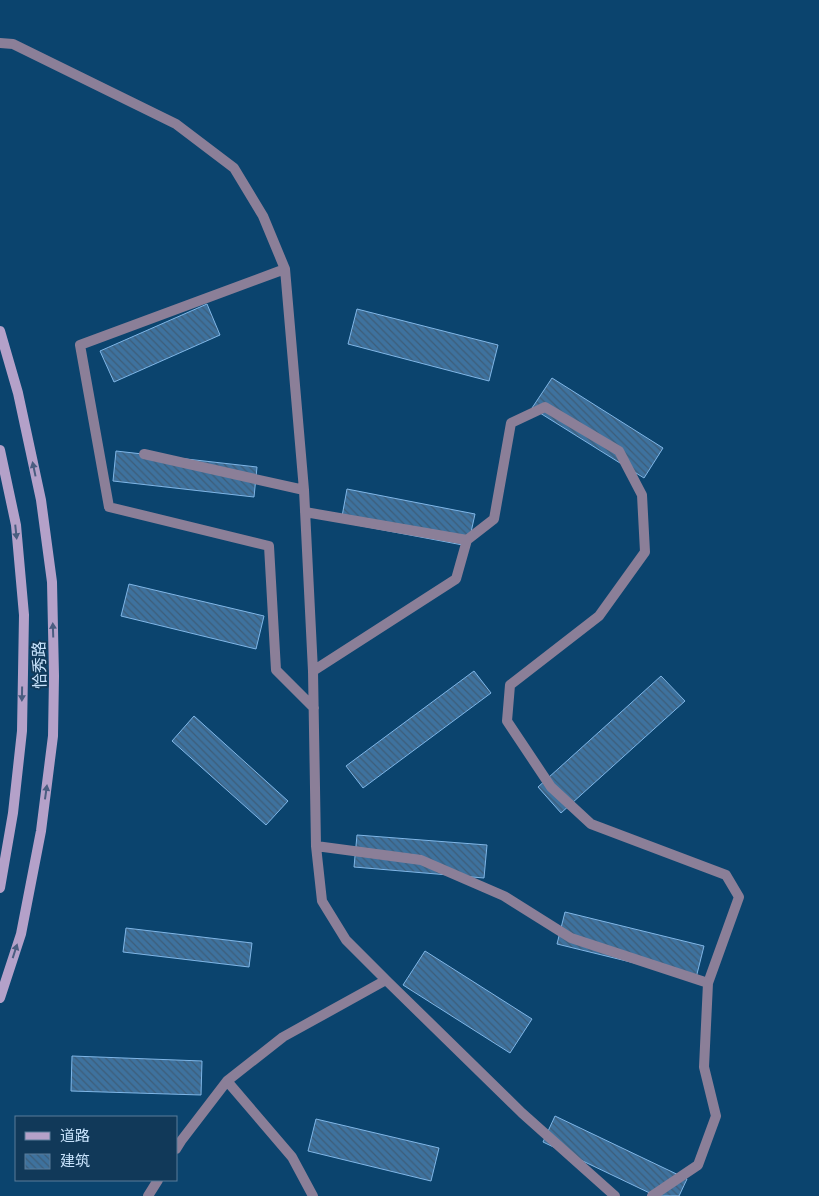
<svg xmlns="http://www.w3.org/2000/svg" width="819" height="1196" viewBox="0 0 819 1196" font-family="Literata,'Noto Sans SC',serif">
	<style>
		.building { fill: url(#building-back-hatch); stroke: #80b6e6 }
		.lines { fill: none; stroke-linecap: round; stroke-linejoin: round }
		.street { stroke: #8b7f98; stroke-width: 10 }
		.secondary { stroke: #b4a1c9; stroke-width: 10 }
		.oneway { fill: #4a5d80 }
		.labels { text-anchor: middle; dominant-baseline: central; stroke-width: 4; stroke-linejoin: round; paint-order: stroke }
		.street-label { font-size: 16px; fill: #c7e2fb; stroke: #113959 }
	</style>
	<defs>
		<pattern id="building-back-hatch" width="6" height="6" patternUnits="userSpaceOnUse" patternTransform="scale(1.25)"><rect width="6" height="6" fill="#3e729e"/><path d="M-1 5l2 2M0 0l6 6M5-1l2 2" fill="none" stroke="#3d5d79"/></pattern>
	</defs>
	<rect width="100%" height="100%" fill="#0b446e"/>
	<path class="building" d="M207 304 220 335 114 382 100 351Z
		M357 309 498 345 489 381 348 344Z
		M552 378 663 448 644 478 532 408Z
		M116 451 257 467 254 497 113 481Z
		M347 489 475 514 468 546 341 522Z
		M129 584 264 616 256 649 121 616Z
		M474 671 491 693 363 788 346 766Z
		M661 676 685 701 561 813 538 787Z
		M194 716 288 801 266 825 172 741Z
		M357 835 487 845 484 878 354 867Z
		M565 912 704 946 696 978 557 944Z
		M126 928 252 943 249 967 123 952Z
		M425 951 532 1019 510 1053 403 985Z
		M72 1056 202 1061 201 1095 71 1091Z
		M555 1116 687 1179 679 1196H656L543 1142Z
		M316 1119 439 1148 431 1181 308 1151Z"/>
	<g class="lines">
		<path class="street" d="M0 43 13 44 176 124 234 168 263 216 285 269 304 490 313 671 316 846 322 901 346 940 386 980 283 1037 227 1081 181 1141 176 1149
			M285 269 80 345 109 507 269 546 276 670 314 708
			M144 454 304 490
			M305 512 467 540 494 519 511 423 545 407 619 451 642 495 645 552 599 616 510 685 507 721 551 787 591 824 726 875 739 897 708 983 571 938 504 896 421 860 316 846
			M313 671 456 579 467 540
			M386 980 522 1113 615 1196
			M227 1081 292 1157 313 1196
			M148 1196 158 1180
			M652 1196 698 1165 716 1116 704 1067 708 983"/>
		<path class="secondary" d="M0 331 18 393 41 500 52 582 54 676 53 736 41 831 21 934 0 998
			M0 450 16 525 24 615 22 731 13 813 0 888"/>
	</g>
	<defs><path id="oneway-solid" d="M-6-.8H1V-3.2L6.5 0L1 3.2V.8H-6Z" transform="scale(1.25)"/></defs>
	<g class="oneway">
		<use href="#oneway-solid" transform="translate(34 469) rotate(-102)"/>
		<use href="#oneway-solid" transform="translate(16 532) rotate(84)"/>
		<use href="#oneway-solid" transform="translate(53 630) rotate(-92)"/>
		<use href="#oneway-solid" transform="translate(22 694) rotate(91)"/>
		<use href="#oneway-solid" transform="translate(46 792) rotate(-82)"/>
		<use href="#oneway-solid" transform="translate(15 951) rotate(-72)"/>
	</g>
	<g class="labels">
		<g class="street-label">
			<text transform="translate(38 665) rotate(-91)">恰秀路</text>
		</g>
	</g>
	<rect x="15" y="1116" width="162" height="65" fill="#113959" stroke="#5a7d9a"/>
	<rect x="25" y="1132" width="25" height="8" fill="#b4a1c9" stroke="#5a7d9a"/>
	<text x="60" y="1141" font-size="15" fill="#c7e2fb">道路</text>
	<rect x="25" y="1154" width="25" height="15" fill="url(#building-back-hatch)" stroke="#5a7d9a"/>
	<text x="60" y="1166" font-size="15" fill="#c7e2fb">建筑</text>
</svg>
